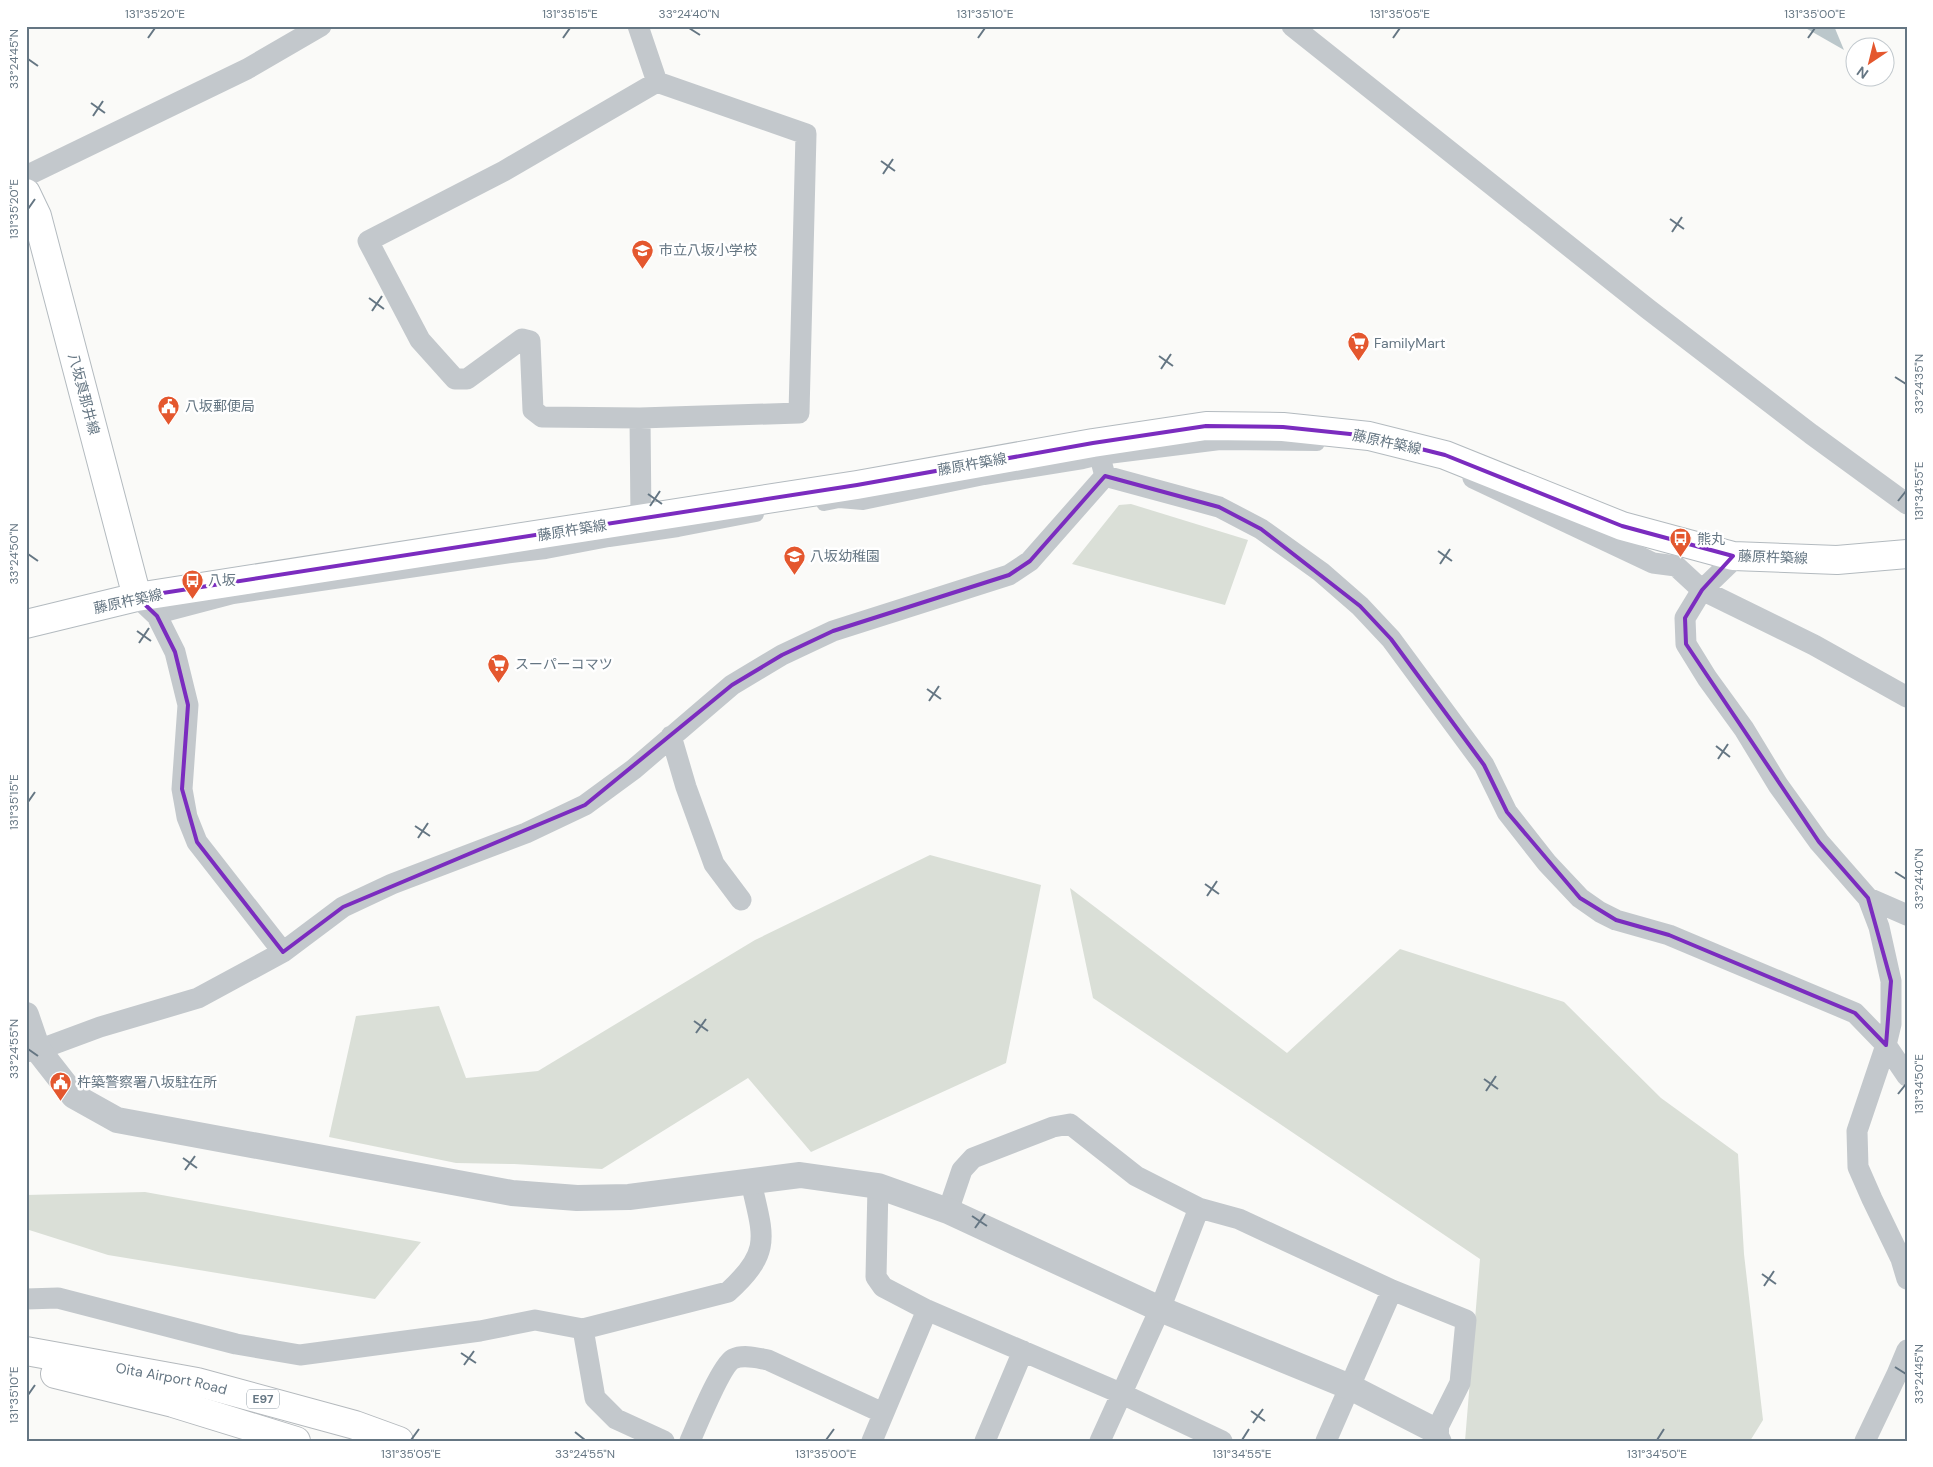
<svg xmlns="http://www.w3.org/2000/svg" width="1933" height="1467" viewBox="0 0 1933 1467" font-family="'DM Sans','Noto Sans JP',sans-serif">
	<style>
		.green { fill: #dadfd7 }
		.water { fill: #bbc7cb }
		.lines { fill: none; stroke-linecap: round; stroke-linejoin: round }
		.secondary-casing { stroke: #b3babf; stroke-width: 30 }
		.motorway-casing { stroke: #b4b9bd; stroke-width: 30 }
		.pedestrian { stroke: #c3c8cc; stroke-width: 16 }
		.minor { stroke: #c3c8cc; stroke-width: 21 }
		.tertiary { stroke: #c3c8cc; stroke-width: 26 }
		.secondary { stroke: #fff; stroke-width: 28 }
		.motorway { stroke: #fff; stroke-width: 28 }
		.marked { fill: none; stroke: #7b2cbf; stroke-width: 4; stroke-linejoin: round }
		.ticks { fill: none; stroke: #657683; stroke-width: 2 }
		.labels { text-anchor: middle; dominant-baseline: central; stroke-width: 5; stroke-linejoin: round; paint-order: stroke }
		.shield { fill: #fff; stroke: #939fa8; stroke-width: 1 }
		.shield-label { font-size: 12px; font-weight: bold; fill: #657683 }
		.poi-label { font-size: 14px; fill: #657683; stroke: #fff; text-anchor: start }
		.street-label { font-size: 14px; fill: #657683; stroke: #fff }
		.neatline { fill: none; stroke: #657683; stroke-width: 2 }
		.ticks-label { font-size: 12px; text-anchor: middle; fill: #657683 }
	</style>
	<rect width="100%" height="100%" fill="#fafaf8"/>
	<path class="green" d="M1131 504 1248 540 1225 605 1072 564 1119 505Z
		M930 855 1041 885 1006 1063 811 1152 748 1078 602 1169 514 1164 456 1163 329 1137 356 1016 439 1006 466 1078 538 1071 755 940Z
		M1070 888 1287 1053 1400 949 1564 1002 1661 1098 1738 1154 1744 1254 1763 1420 1750 1441H1465L1480 1259 1093 998Z
		M145 1192 421 1242 375 1299 108 1255 26 1229V1195Z"/>
	<path class="water" d="M1802 26H1834L1844 50Z"/>
	<g class="lines">
		<defs>
			<path id="secondary" d="M26 193 37 216 137 597
				M26 624 137 597 857 485 1093 443 1206 426 1283 427 1369 436 1445 455 1622 526 1733 556 1837 560 1907 554"/>
			<g id="motorway">
				<path id="s1" d="M26 1351 197 1382 355 1425 399 1441"/>
				<path d="M55 1374 173 1403 296 1441"/>
			</g>
		</defs>
		<use href="#secondary" class="secondary-casing"/>
		<use href="#motorway" class="motorway-casing"/>
		<path class="pedestrian" d="M824 503 839 500 863 502 984 477 1083 461 1100 457 1220 442 1317 443
			M157 616 233 596 511 555 546 551 609 539 678 529 756 514"/>
		<path class="minor" d="M638 26 657 82 504 171 368 241 420 340 455 379H467L522 339 530 341 533 410 542 417 640 418
			M1292 26 1648 309 1811 434 1907 504
			M26 176 247 69 321 26
			M1105 476 1219 507 1261 529 1321 572 1360 606 1391 639 1484 765 1507 812 1547 863 1580 898 1600 912 1616 920 1669 935 1855 1013 1886 1045 1907 1076
			M1473 478 1653 563 1676 566 1702 590 1814 645 1907 697
			M641 519 640 418 799 413 806 134 657 82
			M1733 556 1730 563 1702 590 1685 618 1686 644 1707 678 1744 729 1778 785 1819 842 1868 898 1907 915
			M137 597 157 616 175 652 188 705 182 789 187 817 197 842 283 952
			M671 736 686 787 714 864 741 900
			M1868 898 1879 927 1891 981V1024L1886 1045 1857 1131 1858 1167 1872 1199 1901 1259 1907 1279
			M26 1052 38 1050 100 1027 198 998 283 952 343 907 392 884 526 833 585 805 634 769 732 685 782 655 833 631 1009 575 1030 561 1105 476 1100 457 1093 443
			M878 1186 876 1277 883 1287 927 1310 1120 1393 1222 1441
			M948 1211 962 1170 973 1158 1053 1127 1070 1124 1136 1176 1199 1208 1239 1219 1392 1290 1466 1320 1460 1383 1436 1431 1441 1441
			M26 1299 58 1298 236 1344 300 1355 480 1331 535 1320 583 1329 728 1292C773 1251 763 1236 751 1182
			M583 1329 595 1398 616 1419 664 1441
			M690 1441C697 1425 721 1366 733 1359 744 1354 757 1358 768 1360L883 1413
			M872 1441 927 1310
			M985 1441 1023 1351
			M1100 1441 1160 1309 1199 1208
			M1326 1441 1392 1290
			M1865 1441 1897 1374 1907 1350"/>
		<path class="tertiary" d="M26 1015 38 1050 74 1096 117 1120 512 1193 577 1198 629 1197 800 1175 878 1186 948 1211 1160 1309 1350 1387 1436 1431"/>
		<use href="#secondary" class="secondary"/>
		<use href="#motorway" class="motorway"/>
	</g>
	<path class="marked" d="M1206 426 1283 427 1369 436 1445 455 1622 526 1733 556 1702 590 1685 618 1686 644 1819 842 1868 898 1891 981 1886 1045 1855 1013 1669 935 1616 920 1580 898 1507 812 1484 765 1391 639 1360 606 1261 529 1219 507 1105 476 1030 561 1009 575 833 631 782 655 732 685 585 805 343 907 283 952 197 842 182 789 188 705 175 652 157 616 137 597 857 485 1093 443Z"/>
	<path class="ticks" d="M689 28 700 35M148 38 155 28M563 38 570 28M978 38 985 28M1393 38 1400 28M1808 38 1815 28M28 59 38 66M91 103 105 113M93 116 103 101M881 161 895 171M883 174 893 159M28 209 35 199M1670 219 1684 229M1672 232 1682 217M369 298 384 309M372 311 382 296M1159 356 1173 366M1161 369 1171 354M1895 377 1906 384M648 494 662 504M1898 501 1906 491M650 506 660 491M1438 551 1452 561M28 554 38 561M1440 564 1450 549M137 631 151 641M139 643 149 628M927 689 941 699M929 701 939 686M1716 746 1730 757M1718 759 1728 744M28 802 35 792M415 826 430 836M418 838 428 823M1895 872 1906 879M1205 884 1219 894M1207 896 1217 881M694 1021 708 1031M696 1033 706 1019M28 1049 38 1056M1484 1079 1498 1089M1486 1091 1496 1076M1898 1094 1906 1084M183 1158 197 1168M185 1170 195 1156M972 1216 987 1226M975 1228 985 1214M1762 1274 1776 1284M1764 1286 1774 1271M461 1353 476 1363M464 1365 474 1351M1895 1367 1906 1374M28 1395 35 1385M1251 1411 1265 1421M1253 1423 1263 1409M575 1432 585 1440M411 1440 419 1429M826 1440 834 1429M1242 1440 1249 1429M1657 1440 1664 1429"/>
	<defs>
		<symbol id="school-pin" viewBox="-11 -11 22 30"><path d="M0 17L-7.5 6A9.5 9.5 0 1 1 7.5 6Z" fill="#e4572e" stroke="#fff"/><path d="M0-5L7-2L0 1L-7-2ZM-4 1L0 2.5L4 1V4Q0 6-4 4Z" fill="#fff"/></symbol>
		<symbol id="supermarket-pin" viewBox="-11 -11 22 30"><path d="M0 17L-7.5 6A9.5 9.5 0 1 1 7.5 6Z" fill="#e4572e" stroke="#fff"/><path d="M-6-5.5h2.5l.6 2H6L4.5 2H-2.5L-4.4-4H-6ZM-1.5 3.2a1.3 1.3 0 1 0 .1 0ZM3 3.2a1.3 1.3 0 1 0 .1 0Z" fill="#fff"/></symbol>
		<symbol id="civic-pin" viewBox="-11 -11 22 30"><path d="M0 17L-7.5 6A9.5 9.5 0 1 1 7.5 6Z" fill="#e4572e" stroke="#fff"/><path d="M-.6-6.5H3V-4.5H.6V-3L4-1V1h2V6H-6V1h2V-1L-.6-3ZM-1.2 2.5V6h2.4V2.5Z" fill="#fff"/></symbol>
		<symbol id="bus-pin" viewBox="-11 -11 22 30"><path d="M0 17L-7.5 6A9.5 9.5 0 1 1 7.5 6Z" fill="#e4572e" stroke="#fff"/><path d="M-5-6H5V4H4V6H2V4H-2V6H-4V4H-5ZM-3.5-4V0h7V-4ZM-3.5 1.2v1.5H-2V1.2ZM2 1.2v1.5H3.5V1.2Z" fill="#fff"/></symbol>
	</defs>
	<g fill-rule="evenodd">
		<use href="#school-pin" x="630" y="238" width="25" height="34"/>
		<use href="#supermarket-pin" x="1346" y="330" width="25" height="34"/>
		<use href="#civic-pin" x="156" y="394" width="25" height="34"/>
		<use href="#bus-pin" x="1668" y="526" width="25" height="34"/>
		<use href="#school-pin" x="782" y="544" width="25" height="34"/>
		<use href="#bus-pin" x="180" y="568" width="25" height="34"/>
		<use href="#supermarket-pin" x="486" y="652" width="25" height="34"/>
		<use href="#civic-pin" x="48" y="1070" width="25" height="34"/>
	</g>
	<g class="labels">
		<rect class="shield" x="247" y="1389.5" width="32" height="19" rx="4"/>
		<g class="shield-label">
			<text x="263" y="1399">E97</text>
		</g>
		<g class="poi-label">
			<text x="659" y="250">市立八坂小学校</text>
			<text x="1374" y="343">FamilyMart</text>
			<text x="185" y="406">八坂郵便局</text>
			<text x="1697" y="539">熊丸</text>
			<text x="810" y="556">八坂幼稚園</text>
			<text x="208" y="580">八坂</text>
			<text x="515" y="664">スーパーコマツ</text>
			<text x="77" y="1082">杵築警察署八坂駐在所</text>
		</g>
		<g class="street-label">
			<text transform="translate(84 394) rotate(75)">八坂真那井線</text>
			<text transform="translate(1387 442) rotate(12)">藤原杵築線</text>
			<text transform="translate(972 464) rotate(-10)">藤原杵築線</text>
			<text transform="translate(572 530) rotate(-9)">藤原杵築線</text>
			<text transform="translate(1773 557) rotate(2)">藤原杵築線</text>
			<text transform="translate(128 601) rotate(-12)">藤原杵築線</text>
			<text stroke="none"><textPath href="#s1" startOffset="148">Oita Airport Road</textPath></text>
		</g>
	</g>
	<rect width="1933" height="1467" fill="none" stroke="#ffffff" stroke-width="55"/>
	<g transform="translate(1870 62) rotate(215)"><circle r="24" fill="#ffffff" stroke="#c1c8cd"/>
	<path d="M0-4L9 19L0 12L-9 19Z" fill="#e4572e"/>
	<text y="-8" font-size="14" font-weight="bold" text-anchor="middle" fill="#657683">N</text>
	</g>
	<rect x="28" y="28" width="1878" height="1412" class="neatline"/>
	<g class="ticks-label">
		<text x="155" y="18">131°35'20"E</text>
		<text x="570" y="18">131°35'15"E</text>
		<text x="689" y="18">33°24'40"N</text>
		<text x="985" y="18">131°35'10"E</text>
		<text x="1400" y="18">131°35'05"E</text>
		<text x="1815" y="18">131°35'00"E</text>
		<text transform="translate(14 59) rotate(-90)" y="4">33°24'45"N</text>
		<text transform="translate(14 209) rotate(-90)" y="4">131°35'20"E</text>
		<text transform="translate(1919 384) rotate(-90)" y="4">33°24'35"N</text>
		<text transform="translate(1919 491) rotate(-90)" y="4">131°34'55"E</text>
		<text transform="translate(14 554) rotate(-90)" y="4">33°24'50"N</text>
		<text transform="translate(14 802) rotate(-90)" y="4">131°35'15"E</text>
		<text transform="translate(1919 879) rotate(-90)" y="4">33°24'40"N</text>
		<text transform="translate(14 1049) rotate(-90)" y="4">33°24'55"N</text>
		<text transform="translate(1919 1084) rotate(-90)" y="4">131°34'50"E</text>
		<text transform="translate(1919 1374) rotate(-90)" y="4">33°24'45"N</text>
		<text transform="translate(14 1395) rotate(-90)" y="4">131°35'10"E</text>
		<text x="411" y="1458">131°35'05"E</text>
		<text x="585" y="1458">33°24'55"N</text>
		<text x="826" y="1458">131°35'00"E</text>
		<text x="1242" y="1458">131°34'55"E</text>
		<text x="1657" y="1458">131°34'50"E</text>
	</g>
</svg>
